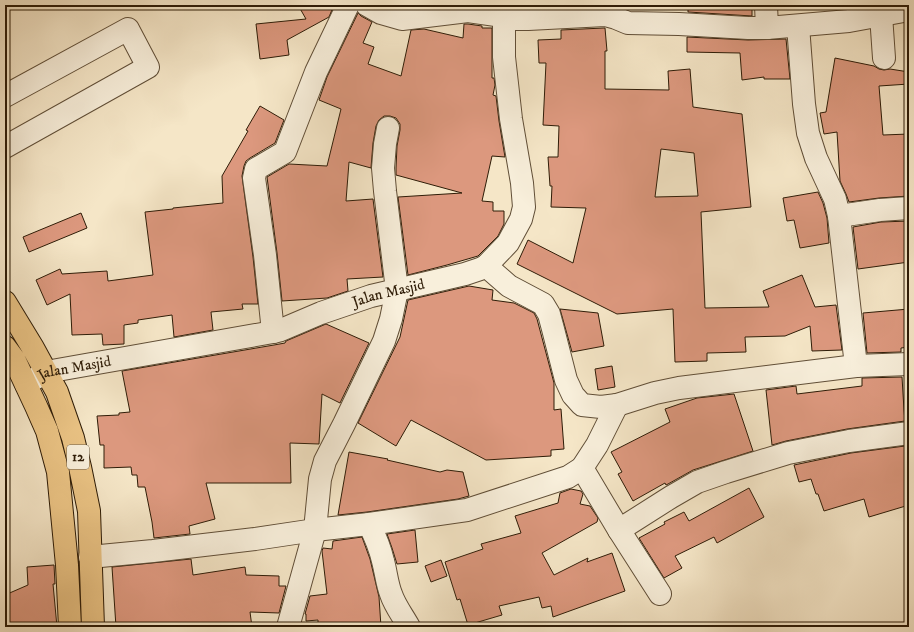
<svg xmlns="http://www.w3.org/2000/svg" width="914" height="632" viewBox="0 0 914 632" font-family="'IM FELL DW Pica',serif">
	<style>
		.building { fill: #dc987e; stroke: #2e1c07; fill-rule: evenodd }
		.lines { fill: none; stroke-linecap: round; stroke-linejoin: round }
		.minor-casing { stroke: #604e37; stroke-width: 24 }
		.highway-casing { stroke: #2e1c07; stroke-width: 24 }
		.minor { stroke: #f8efdb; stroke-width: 22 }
		.highway { stroke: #eac384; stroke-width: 22 }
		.labels { text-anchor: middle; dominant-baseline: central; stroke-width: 4; stroke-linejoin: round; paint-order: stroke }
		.shield { fill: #f8efdb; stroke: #6b5b47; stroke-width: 1 }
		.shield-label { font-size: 14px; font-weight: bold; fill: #2e1c07 }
		.street-label { font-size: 15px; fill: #2e1c07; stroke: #f8efdb }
	</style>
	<rect width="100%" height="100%" fill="#f5e6c7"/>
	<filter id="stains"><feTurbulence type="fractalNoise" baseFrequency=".005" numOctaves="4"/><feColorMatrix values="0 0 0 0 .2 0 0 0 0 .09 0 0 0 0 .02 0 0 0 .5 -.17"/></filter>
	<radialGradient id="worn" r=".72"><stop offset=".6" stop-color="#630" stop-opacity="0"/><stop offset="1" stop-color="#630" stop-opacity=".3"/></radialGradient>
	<path class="building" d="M298 5H334L329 17 287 40 289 55 260 59 256 24 306 19Z
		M688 5H752V16L688 12Z
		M358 13 361 16 372 22 363 43 374 47 368 64 401 76 411 30 424 29 463 38 464 24H468L482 26V28H492V78H494L495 85 493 95 496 96 499 121 505 157 492 156 482 201 493 202V211H504V224L498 236 478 256 447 265 408 275 398 197 462 193 396 175V168L397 146 400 130V124L396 118 390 116H384L379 120 376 126 373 143 371 168 349 162 346 201 373 199 383 277 347 279 348 291 327 298 282 301 277 253 267 177 289 164 327 166 341 109 319 100 327 77Z
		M604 28H605L607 51H605V89L669 90 668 71 690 69 693 107 742 114 751 207 701 212 705 308 769 307 763 291 802 275 815 307 836 305 842 350 812 351 810 326 785 336 745 337 746 352 707 353V361L675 362 673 309 617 314 517 264 528 240 573 263 586 208 551 207 552 186H550L548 157H558L559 126 543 125 546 63H539L538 40 561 39V30ZM661 149 694 153 698 196 655 197Z
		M687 37 748 40 786 39 790 79H764V77L742 80 740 53 687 52Z
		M835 58 874 66 879 69 884 70 890 69 909 72V84L879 86 883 135 909 134V196L879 198 849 202 846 194 840 181 837 132 824 134 820 113 826 112Z
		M260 106 284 120 275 143 250 158 246 161 244 166 242 176 253 257 258 304H242L243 309 211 312 213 330 174 337 172 315 138 320V323L124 325V344L103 345 102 334 72 335 70 294 47 305 36 280 60 269 62 274 107 271 108 281 153 275 145 212 173 209V208L223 203 222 176 248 131 246 130Z
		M818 192 823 203 827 218 829 243 800 248 794 220 787 221 783 198Z
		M81 213 87 228 29 252 23 237Z
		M909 221V262L858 269 853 227 881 222Z
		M469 286 493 290 492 300 514 303 534 313 537 319 554 383V410L561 409 564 449 551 450V456L486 460 411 420 396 446 358 423 400 337 408 300Z
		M560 309 598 313 604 346 572 352Z
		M909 309V347L901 348V352L867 353 863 313Z
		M326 324 369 343 340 403 322 394 319 444 290 443 291 483H206L215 519 189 526 190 534 154 538 152 522 145 487H138L137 475H132L131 467 104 468V445H100L97 416 119 415V413L130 412 122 371 274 345 285 343 286 341Z
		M612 366 615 387 598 390 595 369Z
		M902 377 904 410 905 421 847 429 786 441 772 445 766 390 796 386 797 394 862 386V378Z
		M734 394 753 451 693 470 668 484 666 485 665 483 633 501 618 474 622 472 611 452 670 422 665 409 697 398Z
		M905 446 909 461V505L869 517 864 499 824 511 818 494H816L811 479 799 482 794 465 851 453Z
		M349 452 388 459 387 460 440 472 447 470 463 472 469 496 458 499 367 512 338 515Z
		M749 488 764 517 717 543 714 537 675 556 682 568 664 578 639 538 665 524 664 522 684 512 689 521Z
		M571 489 581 491 583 494 580 504 590 506 598 518 597 522 542 553 554 575 588 558 587 562 612 553 625 591 553 617 551 606 542 608 539 597 499 606 502 615 468 625 460 599 457 600 445 562 483 549 481 544 521 533 515 516 558 503 560 493Z
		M415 530 418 562 397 564 392 548 387 534Z
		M362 537 370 559 379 597 381 627H318V620L306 621V614H305L310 596 327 594 322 551 323 548 332 549 333 541Z
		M191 559 193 575 245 567 246 575 279 576V586H286L279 613 250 612 252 627H116L112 567Z
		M441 560 447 576 431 582 425 566Z
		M54 565 55 584H53L57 627H5V595L28 585 27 567Z"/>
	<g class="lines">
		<defs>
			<g id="minor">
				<path d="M367 5 381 13 402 19 468 11 503 16 510 19H528L605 15 616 18 628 23 679 24 748 28H767L849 21 909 10"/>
				<path d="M766 5 767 28"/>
				<path d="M881 15 884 58"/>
				<path d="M798 26 804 104 808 133 816 158 835 199 839 216 856 366"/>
				<path d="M5 96 128 29 148 67 5 147"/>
				<path d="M839 216 880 210 909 208"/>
				<path d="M486 266 509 286 543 304 549 314 553 329 566 380 573 395 582 405 601 407 617 405 655 393 679 388 856 366 909 364"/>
				<path d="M273 332 265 255 254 178 256 169 285 152 316 72 348 5"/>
				<path id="s1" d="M26 384 46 372 273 332 281 330 321 313 371 296 465 274 480 269 486 266 508 243 521 219 524 207 522 183 511 119 504 57V5"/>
				<path d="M582 468 619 530 660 594"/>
				<path d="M369 524C375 536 380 548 383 561 386 572 387 584 391 594 395 606 403 616 409 627"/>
				<path d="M619 530 671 497 697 482 726 472 788 453 849 441 909 433"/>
				<path d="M90 557 153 551 255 539 315 530 369 524 467 510 568 477 582 468 597 445 617 405"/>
				<path d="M288 627 315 530 320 479 325 461 344 424 384 341 391 319 397 290 385 191 383 168 385 144 388 128"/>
			</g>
			<path id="highway" d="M5 302 33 348 57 392 73 438 80 467 89 511 93 627
				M5 347 14 359 36 406 47 431 58 472 67 565 70 627"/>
		</defs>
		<use href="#minor" class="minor-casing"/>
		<use href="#highway" class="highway-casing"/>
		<use href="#minor" class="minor"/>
		<use href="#highway" class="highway"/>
	</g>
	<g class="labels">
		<rect class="shield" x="67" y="445" width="22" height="24" rx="3"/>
		<g class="shield-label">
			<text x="78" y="457">12</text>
		</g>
		<g class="street-label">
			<text stroke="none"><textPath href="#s1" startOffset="376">Jalan Masjid</textPath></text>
			<text stroke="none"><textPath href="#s1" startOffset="52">Jalan Masjid</textPath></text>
		</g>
	</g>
	<rect width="914" height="632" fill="none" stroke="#f5e6c7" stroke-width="20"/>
	<rect x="6" y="6" width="902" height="620" fill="none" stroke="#2e1c07" stroke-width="2"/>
	<rect x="10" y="10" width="894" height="612" fill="none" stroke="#2e1c07"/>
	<rect width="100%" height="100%" filter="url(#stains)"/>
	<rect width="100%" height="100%" fill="url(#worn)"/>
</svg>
